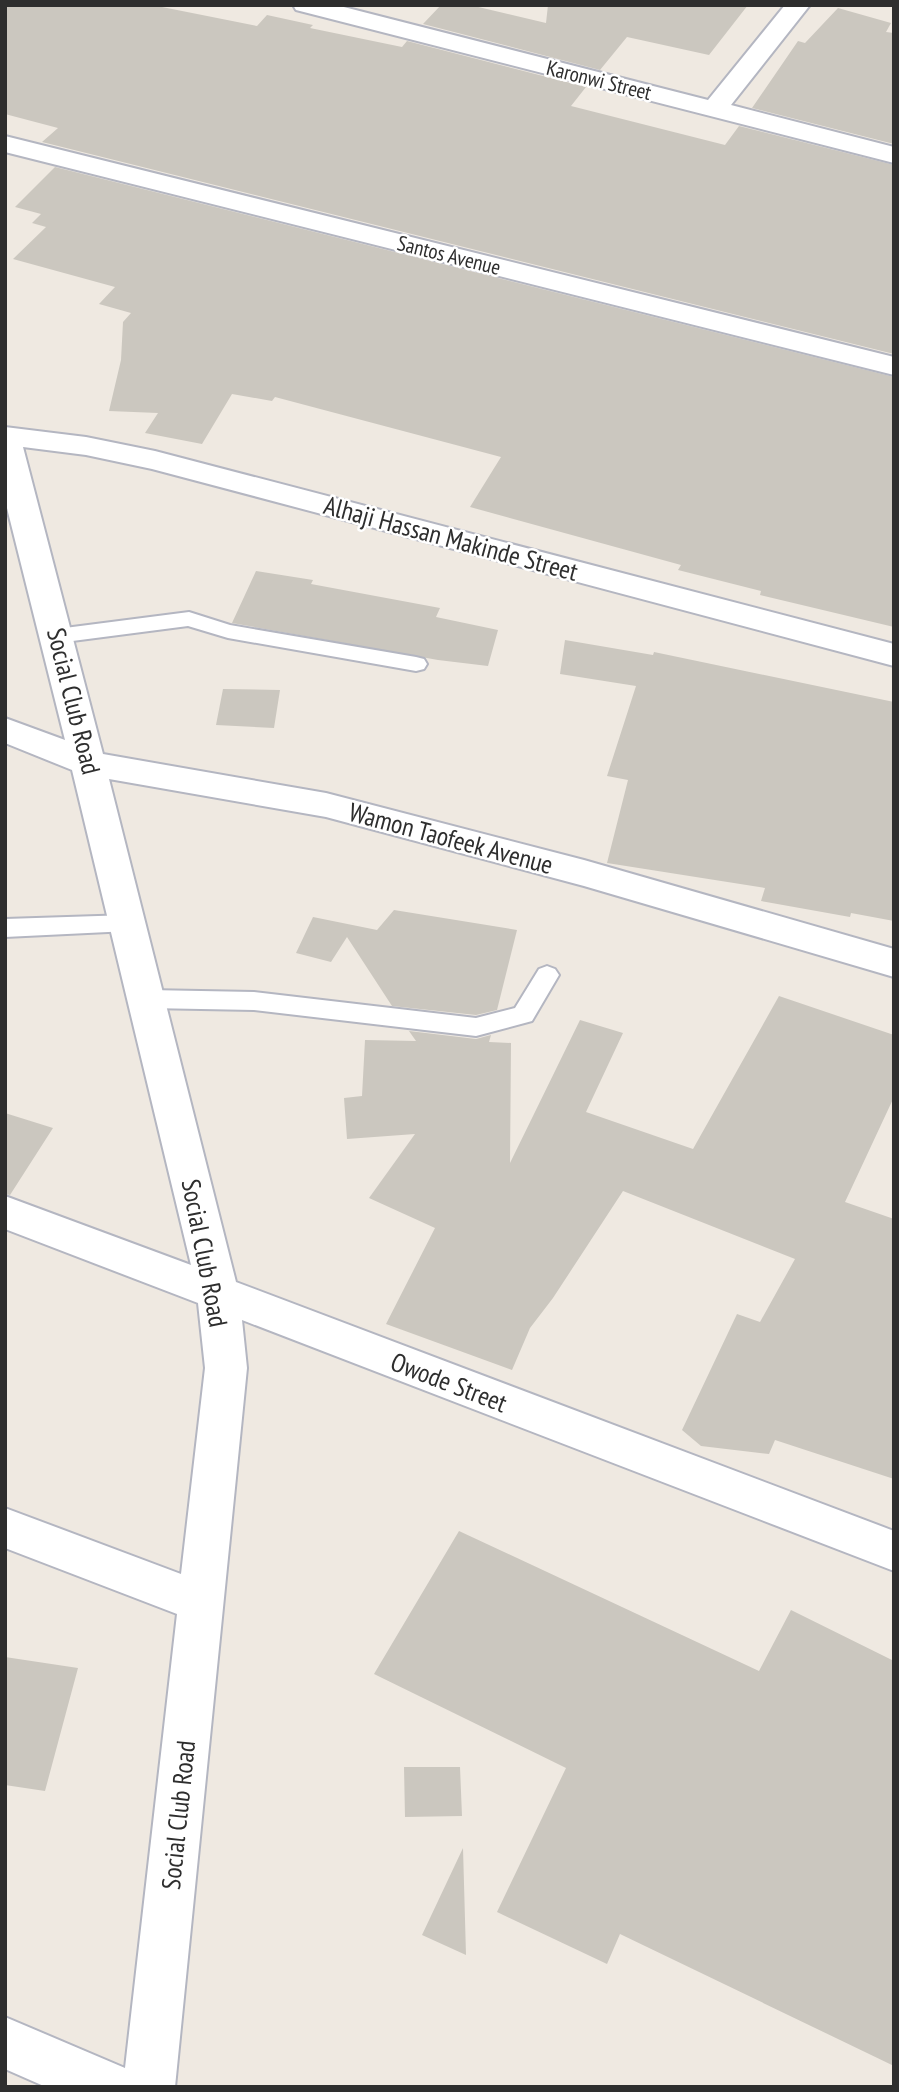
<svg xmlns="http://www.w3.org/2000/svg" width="899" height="2092" viewBox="0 0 899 2092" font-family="'PT Sans Narrow',sans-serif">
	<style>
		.building { fill: #cbc7bf }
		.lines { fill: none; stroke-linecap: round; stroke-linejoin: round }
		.service-casing { stroke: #b4b6c1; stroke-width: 4 }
		.minor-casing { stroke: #b4b6c1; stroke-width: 4 }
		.service { fill: #fff; fill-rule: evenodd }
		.minor { fill: #fff; fill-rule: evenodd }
		.labels { text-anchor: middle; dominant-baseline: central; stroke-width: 5; stroke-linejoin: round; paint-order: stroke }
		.far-street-label { font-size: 21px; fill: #2e2e2e; stroke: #fff }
		.street-label { font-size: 26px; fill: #2e2e2e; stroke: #fff }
	</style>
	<rect width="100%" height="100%" fill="#efe9e1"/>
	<path class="building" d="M5 5H152L257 26 267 15 313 25 310 28 402 47 407 41 586 87 571 106 725 145 739 126 894 165V354L42 142 58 128 5 114Z
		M441 5H470L546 23 548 5H748L709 55 627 37 600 70 423 24Z
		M838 8 891 23 886 32 894 33V144L752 108 798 41 805 43Z
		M55 167 894 377V627L760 595 761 591 678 570 681 565 470 507 501 457 275 397 272 401 232 394 202 444 145 433 158 413 109 411 121 360 123 322 131 313 99 304 115 287 13 259 46 227 32 223 41 214 15 207Z
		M256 571 313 580 311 584 440 608 436 617 498 630 488 666 438 660 232 623Z
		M565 640 653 655 654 652 894 702V921L851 913 850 917 761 901 765 888 607 863 628 780 607 776 636 686 560 674Z
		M223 689 280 690 274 728 216 725Z
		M394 910 517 930 497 1010 476 1015 392 1006 347 937 331 962 296 953 313 917 377 930Z
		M779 996 894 1035V1097L845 1202 894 1219V1479L775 1440 769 1454 701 1446 682 1430 737 1314 760 1322 795 1259 623 1191 553 1298 530 1328 512 1370 386 1324 435 1228 369 1198 415 1134 347 1139 344 1098 362 1096 365 1040 416 1041 409 1031 476 1039 491 1035 489 1042 511 1043 510 1163 580 1020 623 1033 586 1112 693 1149Z
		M5 1113 53 1128 10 1195 5 1194Z
		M459 1531 759 1671 791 1610 894 1661V2066L620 1934 607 1964 497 1912 566 1768 374 1674Z
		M5 1657 78 1668 45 1791 5 1785Z
		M404 1767H460L462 1816 405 1817Z
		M463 1848 466 1955 422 1935Z"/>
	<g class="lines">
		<defs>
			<path id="service" d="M189 612 230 625 416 657 424 659 427 664 424 669 416 671 228 638 188 626 57 643 50 641 46 636 50 631 57 629Z
				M129 915 137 917 141 923 137 929 129 931 5 937V919Z
				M547 966 555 969 559 975 532 1021 476 1036 254 1010 148 1008 139 1005 136 999 139 993 148 990 254 992 476 1018 515 1008 539 969Z"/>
			<path id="minor" d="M293 5H336L708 100 785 5H810L731 105 894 147V163L296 10Z
				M5 136 894 357V375L5 152Z
				M5 427 86 437 155 451 894 644V666L152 469 86 455 23 447 103 754 326 793 584 860 894 949V977L584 886 326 817 109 779 236 1282 894 1531V1571L242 1320 247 1368 175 2087H46L5 2069V2017L125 2068 177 1614 5 1548V1508L181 1574 205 1368 198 1303 5 1229V1196L191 1265 72 770 5 743V718L65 740 5 500Z"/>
		</defs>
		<use href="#service" class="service-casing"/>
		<use href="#minor" class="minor-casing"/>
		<use href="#service" class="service"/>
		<use href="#minor" class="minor"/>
	</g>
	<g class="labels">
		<g class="far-street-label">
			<text transform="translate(599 80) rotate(14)">Karonwi Street</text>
			<text transform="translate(449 255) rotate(14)">Santos Avenue</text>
		</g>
		<g class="street-label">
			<text transform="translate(451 538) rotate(15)">Alhaji Hassan Makinde Street</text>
			<text transform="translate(74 701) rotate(76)">Social Club Road</text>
			<text transform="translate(451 838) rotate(15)">Wamon Taofeek Avenue</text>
			<text transform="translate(205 1253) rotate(79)">Social Club Road</text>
			<text transform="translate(449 1382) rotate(21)">Owode Street</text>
			<text transform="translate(178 1815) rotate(-84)">Social Club Road</text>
		</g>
	</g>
	<rect width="899" height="2092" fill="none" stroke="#2e2e2e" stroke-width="14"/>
</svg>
